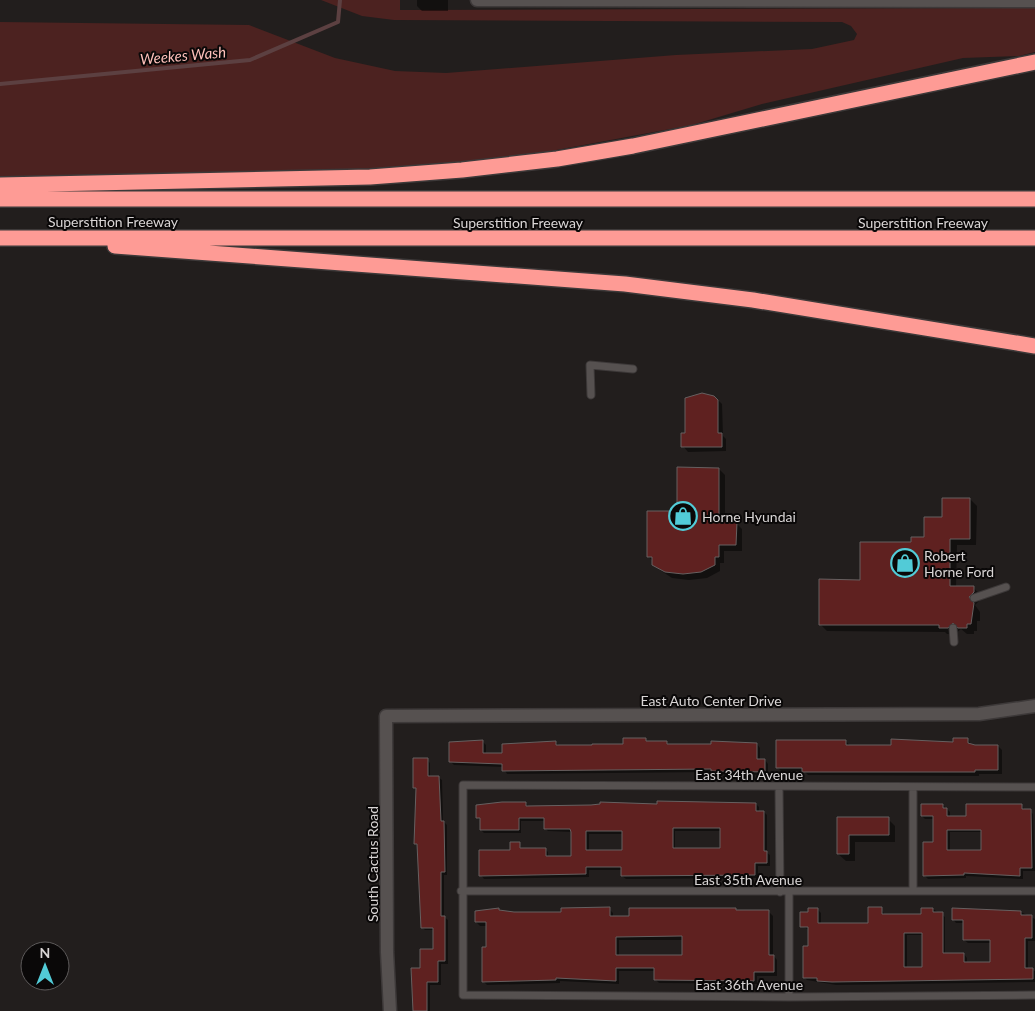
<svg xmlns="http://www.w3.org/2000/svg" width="1035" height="1011" viewBox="0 0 1035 1011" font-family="Lato,sans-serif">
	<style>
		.green { fill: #4c2220 }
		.shadow { fill: #0007; fill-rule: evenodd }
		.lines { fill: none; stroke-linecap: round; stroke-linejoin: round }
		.stream { stroke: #5c4041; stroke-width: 4 }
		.building { fill: #5f2120; stroke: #666060; fill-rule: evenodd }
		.lane-casing { stroke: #3d3939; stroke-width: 9 }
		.street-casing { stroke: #3d3939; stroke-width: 15 }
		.highway-casing { stroke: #3d3939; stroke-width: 18 }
		.lane { stroke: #565150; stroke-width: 7 }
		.street { stroke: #565150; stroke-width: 12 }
		.highway { stroke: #fe9b95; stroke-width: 15 }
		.labels { text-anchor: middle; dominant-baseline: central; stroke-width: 4; stroke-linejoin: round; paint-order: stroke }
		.street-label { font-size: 14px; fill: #d9d5d5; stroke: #0a0808 }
		.poi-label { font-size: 14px; fill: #d9d5d5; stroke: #0a0808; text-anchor: start }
		.water-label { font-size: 15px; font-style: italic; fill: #fec0ba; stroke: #0a0808 }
	</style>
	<rect width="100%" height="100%" fill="#221e1d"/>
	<path class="green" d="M321 0H400V10L1035 8V52L1019 56 963 58 762 104 692 125 551 151 485 160 374 169 0 177V22L249 25 335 58 395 71 446 73 676 55 812 49 854 40 857 34 851 26 842 22 394 20 362 16Z"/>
	<path class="shadow" d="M417 0H448V11H422L417 6Z
		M716 398 722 404 723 436 726 439V451L688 452 683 446 686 434Z
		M719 469 725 475V523H736L742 529V551H724V563H720V571L707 578 689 580 672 578 660 570 649 557 679 512Z
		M970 499 977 506 976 545H957L956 587H973L980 595V600L975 605 980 612V621H977V631H974V634H967L961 629 955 634H947L945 632 827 631 820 624 861 581 912 543 925 538 943 519Z
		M645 740 648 742H667L669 745 757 744 760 748V760H765L768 764V775L716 774 714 772 507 774 503 767 454 765 450 761 482 741 486 745V754H503L531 745V742H555L559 745H624Z
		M968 740 972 745 998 746 1002 750V774H979V776L808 775 804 771H781L777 767 846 741 850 746 954 743Z
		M427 760 430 763V777H438L442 780 443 821 447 825V875H444V917L448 920V964H441V985H430V1011H414L421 969 434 950V930H425L422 927 418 846 415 843 417 789 415 787Z
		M526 803 529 807 756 804 759 807V812H764L767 815V853L770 855V866H758V878L626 879 622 876V870H589V877L484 879 481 875 519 844 522 849H545L548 852V857H572V832L548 831 545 828V821H521V833H484L481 830 480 820 477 817ZM675 831H721V849L675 850ZM589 834H623V851H589Z
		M943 805 950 812V818H967L1022 805 1025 811H1030L1033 814 1035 871H1023V879L966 876V878L928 879 925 876 934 844V819H925L922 816ZM950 832H983V851H950Z
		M838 819H888L895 826V842H855V861H846L838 854Z
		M487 909 514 913H563L609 909 613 913V917L736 909 738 912H769L773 916V955L777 960V976H757V984L659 983 655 979V971H619V984L560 981V983L487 985 483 981 487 926H480L476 922ZM619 940H683V957H619Z
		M817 909 821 913V925H869L881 909 885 915H922L933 909 945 917V954H964L967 958V964H992V943H968L964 940V923H956L953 919 1021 912 1035 919V941H1028V969L1035 971V982L836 985 807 980 804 977 809 948V930L802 926 809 913ZM907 935H923V968H907Z"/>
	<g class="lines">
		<path class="stream" d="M0 84 250 60 338 22 340 0"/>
	</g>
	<path class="building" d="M702 393 714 396 718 400V433H722V447H681V433H685V398Z
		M677 467 719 468V522H737L736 545H719V557H715V565L701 572 683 574 665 572 652 565V557H647V511H677Z
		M942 498H970V539H950V586H974V592L969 597 974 603 971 624H967V628H958L953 623 948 628H939V625H819V579L860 580V542H911V537H924V517H942Z
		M623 738H646V741H667V744H711V741L757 743V759H765V772L711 771V769L502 771V764L449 762V742L483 740V753H502V744L556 741V745H592V744H623Z
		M953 738H968V743L975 745H998V770H975V772H802V768H776V740H846V745H891V739L953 742Z
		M413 758H428V776H439L441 821H444L445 872H441V916H445V961H438V982H427V1011H413L411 968H420V949H433V928H421L417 844H414L416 788H413Z
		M657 801 756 803V811H764V851H767V863H755V875L621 876V867H586V874L479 876V850H510V842H520V848H546V856H571V832L570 829H544V818H519V830H480V818H476V805L502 802H526V806L591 805 600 804V802L657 804ZM673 828H720V848H673ZM586 831H622V850H586Z
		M921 804H943V808H947V816H966V804H1022V809H1031L1032 868H1020V876L964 873V875L923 876V842H933V816H921ZM947 830H981V850H947Z
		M837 817H889V835H849V854H837Z
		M610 907V916H629V908H736V910H769V955H774V972H754V981L654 980V968H616V981L556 978V980L482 982V947H486V922H475V911L499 908V910L514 912H561V908ZM682 936V955H616V937Z
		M868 907H882V914H921V908H933V912H943V953H964V962H990V940H963V920H952V908L1021 911V915H1032V938H1025V968H1033V979L832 982 817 981V978H803V946H808V927H800V912H808V908H818V923H868ZM904 933H922V967H904Z"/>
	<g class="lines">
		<defs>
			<path id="lane" d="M591 395 590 365 633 369
				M974 598 1006 587
				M953 628 954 642
				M779 787 780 892
				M913 787V891
				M1035 787 463 785V995L789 997 1035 995
				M461 891H1035
				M789 892V997"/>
			<path id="street" d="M477 0 1035 1
				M390 1011 387 952 386 716 979 714 1035 706"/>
			<path id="highway" d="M0 185 370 177 462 170 557 159 633 146 1035 62
				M0 199H1035
				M0 238H1035
				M115 246 625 284 753 300 1035 346"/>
		</defs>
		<use href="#lane" class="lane-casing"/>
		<use href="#street" class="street-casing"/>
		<use href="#highway" class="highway-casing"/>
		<use href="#lane" class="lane"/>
		<use href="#street" class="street"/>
		<use href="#highway" class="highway"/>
	</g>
	<defs>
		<symbol id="shop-ring" viewBox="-11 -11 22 22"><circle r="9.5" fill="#0a0808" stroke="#52cbd7" stroke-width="1.5"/><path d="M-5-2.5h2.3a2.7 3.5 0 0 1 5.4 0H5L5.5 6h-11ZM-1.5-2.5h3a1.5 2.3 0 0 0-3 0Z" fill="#52cbd7"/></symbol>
	</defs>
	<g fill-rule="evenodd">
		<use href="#shop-ring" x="667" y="500" width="32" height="32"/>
		<use href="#shop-ring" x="889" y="547" width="32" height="32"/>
	</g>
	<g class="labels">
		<g class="street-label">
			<text x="113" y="221">Superstition Freeway</text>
			<text x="518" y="222">Superstition Freeway</text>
			<text x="923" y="222">Superstition Freeway</text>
			<text x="711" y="700">East Auto Center Drive</text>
			<text x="749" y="774">East 34th Avenue</text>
			<text transform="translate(372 864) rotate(-90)">South Cactus Road</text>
			<text x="748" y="879">East 35th Avenue</text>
			<text x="749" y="984">East 36th Avenue</text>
		</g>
		<g class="poi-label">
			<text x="702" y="516">Horne Hyundai</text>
			<text x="924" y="555">Robert<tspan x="924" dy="16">Horne Ford</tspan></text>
		</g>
		<g class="water-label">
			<text transform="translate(183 55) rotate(-5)">Weekes Wash</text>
		</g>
	</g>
	<g transform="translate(45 966)"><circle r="24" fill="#0a0808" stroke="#5d5a5a"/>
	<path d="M0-4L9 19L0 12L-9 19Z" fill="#52cbd7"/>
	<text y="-8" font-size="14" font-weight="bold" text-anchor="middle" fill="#d9d5d5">N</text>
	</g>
</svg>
